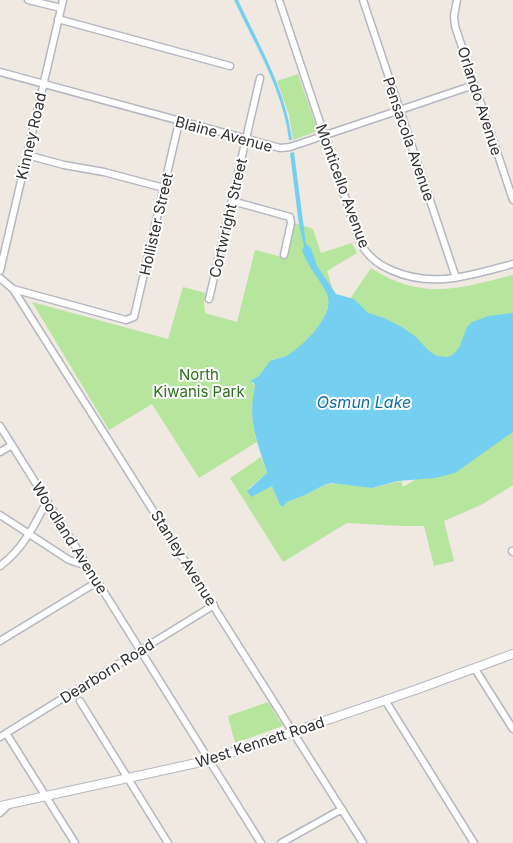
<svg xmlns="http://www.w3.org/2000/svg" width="513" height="843" viewBox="0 0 513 843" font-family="Inter,sans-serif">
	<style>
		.green { fill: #b6e59e }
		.water { fill: #75cff0 }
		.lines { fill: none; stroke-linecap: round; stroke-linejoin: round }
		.minor-casing { stroke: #b4b7c1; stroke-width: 9 }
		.tertiary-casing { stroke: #b4b7c1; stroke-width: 10 }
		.minor { stroke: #fff; stroke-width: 6 }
		.tertiary { stroke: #fff; stroke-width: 8 }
		.labels { text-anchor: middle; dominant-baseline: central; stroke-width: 4; stroke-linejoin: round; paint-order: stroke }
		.street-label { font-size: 15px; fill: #2e2e2e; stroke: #fff }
		.park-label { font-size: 15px; fill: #2c6e1b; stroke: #fff }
		.water-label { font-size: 16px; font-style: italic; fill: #0d6fa3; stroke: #fff }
	</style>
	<rect width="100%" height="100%" fill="#efe9e1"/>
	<path class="green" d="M298 74 318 131 293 140 289 115 277 81Z
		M295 223 313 229 321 253 352 243 357 253 327 271 333 290C328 298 329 306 325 315 318 332 292 360 273 359L259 376 251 381 255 386C251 404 251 424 257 442L199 478 152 404 109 430 32 302 168 339 183 287 206 293 204 303 205 313 237 322 255 250 286 258Z
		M371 268C422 301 459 289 513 275V358L446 398 341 312Z
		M513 419V485L481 505 444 521 454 561 434 566 424 526H402L347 523 283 562 230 478 261 457 267 473 248 489 261 491 272 486 283 507 287 502 305 495 324 485 337 483 372 488 401 481 403 487Z
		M268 702 283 726 235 743 228 716Z"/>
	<path class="water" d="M234 0H238C259 45 286 90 292 140H289C283 90 255 45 234 0Z
		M294 152 306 244 311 248 317 266 336 294 354 299 368 313 384 318 402 327 416 337 429 351 437 356 448 357 454 354 460 346 467 327 472 322 488 316 513 313V432L455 473 435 478 398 481 372 488 332 483 324 485 305 495 287 502 283 507 280 505 272 486 251 497 247 491 267 473C257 440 247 421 255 386L254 383 250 381 259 376 270 361C276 358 281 359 288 355 303 346 336 314 327 294 320 279 307 266 302 250L304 246 299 225 290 153Z"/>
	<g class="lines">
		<defs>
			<path id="minor" d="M28 0 61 8
				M279 0 360 242C367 256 377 264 391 270 434 289 470 275 513 264
				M363 0 456 278
				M457 0 454 16 455 26 513 200
				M58 19 230 66
				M0 72 280 148 290 147 474 85
				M27 155 64 165 104 172 164 188
				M232 201 290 217 291 223 284 255
				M0 271 63 0
				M0 278 13 289 363 843
				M13 289 126 320 134 317 179 122
				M209 299 260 78
				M0 426 261 843
				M0 452 12 445
				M0 515 69 560 87 566
				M512 551 513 552
				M0 566C23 549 34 526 47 501
				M0 641 97 582
				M475 669 513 729
				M385 700 474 843
				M80 701 168 843
				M6 733 75 843
				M0 737 214 605
				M0 813 9 804
				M281 843 342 809"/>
			<path id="tertiary" d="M0 806 210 760 415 690 513 654"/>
		</defs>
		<use href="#minor" class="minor-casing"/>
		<use href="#tertiary" class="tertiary-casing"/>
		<use href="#minor" class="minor"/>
		<use href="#tertiary" class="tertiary"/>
	</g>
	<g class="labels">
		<g class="street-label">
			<text transform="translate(480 101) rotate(72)">Orlando Avenue</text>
			<text transform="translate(224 134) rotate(15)">Blaine Avenue</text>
			<text transform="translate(31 136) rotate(-77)">Kinney Road</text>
			<text transform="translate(409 139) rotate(71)">Pensacola Avenue</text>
			<text transform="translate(343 186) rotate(70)">Monticello Avenue</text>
			<text transform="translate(228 218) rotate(-77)">Cortwright Street</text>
			<text transform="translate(156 224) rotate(-77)">Hollister Street</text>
			<text transform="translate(70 538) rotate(58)">Woodland Avenue</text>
			<text transform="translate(184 558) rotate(58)">Stanley Avenue</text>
			<text transform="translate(107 671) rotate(-32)">Dearborn Road</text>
			<text transform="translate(260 742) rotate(-18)">West Kennett Road</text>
		</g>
		<g class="park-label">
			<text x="199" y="374">North<tspan x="199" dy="17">Kiwanis Park</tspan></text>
		</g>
		<g class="water-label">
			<text x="364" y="402">Osmun Lake</text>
		</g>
	</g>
</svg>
